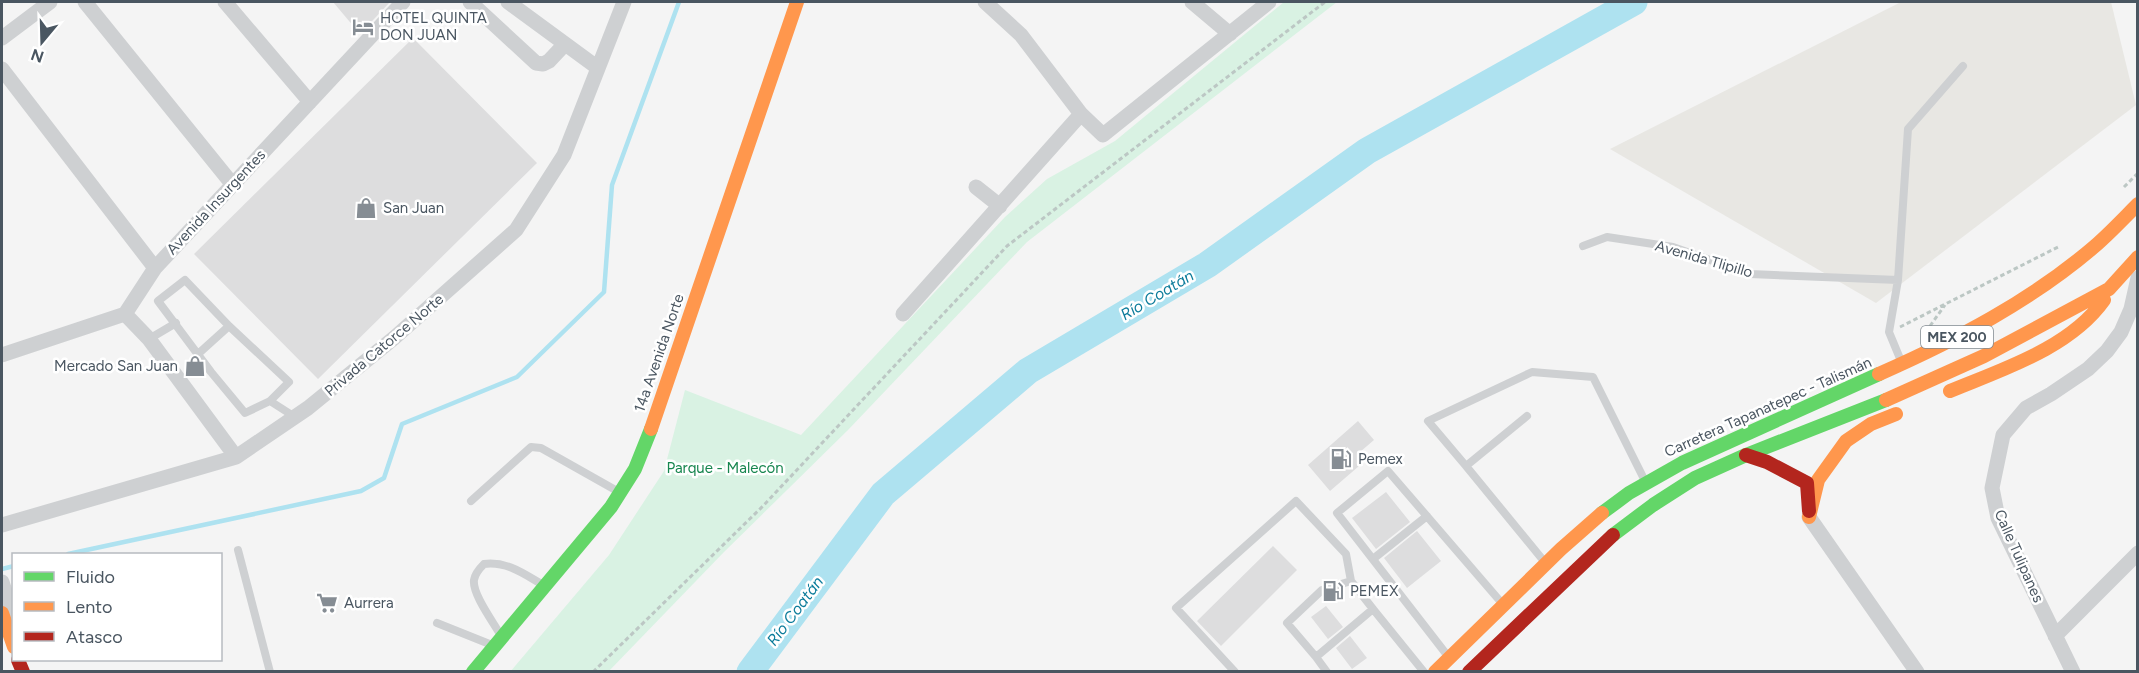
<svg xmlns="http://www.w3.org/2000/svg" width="2139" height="673" viewBox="0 0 2139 673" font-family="Figtree,sans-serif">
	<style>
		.commercial { fill: #e8e7e3 }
		.green { fill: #d9f2e3 }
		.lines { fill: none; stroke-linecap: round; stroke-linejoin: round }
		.stream { stroke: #aee2f0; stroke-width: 4.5 }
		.river { stroke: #aee2f0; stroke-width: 27 }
		.building { fill: #ddddde }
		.path { stroke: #bcc7c4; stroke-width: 3; stroke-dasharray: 4.5 3; stroke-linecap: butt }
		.lane { stroke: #ced0d2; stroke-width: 8 }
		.street { stroke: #ced0d2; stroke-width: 15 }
		.fast { stroke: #63d668; stroke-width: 14 }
		.slow { stroke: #ff974d; stroke-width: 14 }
		.jam { stroke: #b3261e; stroke-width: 14 }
		.labels { text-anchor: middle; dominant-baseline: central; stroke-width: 5; stroke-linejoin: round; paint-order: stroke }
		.shield { fill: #fff; stroke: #808990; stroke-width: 1.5 }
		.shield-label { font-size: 14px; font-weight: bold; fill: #4a5661 }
		.poi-label { font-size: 15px; fill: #4a5661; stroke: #fff; text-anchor: start }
		.street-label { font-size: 15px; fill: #4a5661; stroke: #fff }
		.park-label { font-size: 15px; fill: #17864f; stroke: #fff }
		.water-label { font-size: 16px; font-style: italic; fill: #0c7c9b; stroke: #fff }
	</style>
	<rect width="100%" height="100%" fill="#f4f4f4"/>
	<path class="commercial" d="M1901 2H2111L2136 105 1876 303 1610 149Z"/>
	<path class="green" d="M1284 2H1337L1027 242 848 430 724 552 609 671 510 672 609 555 664 471 685 390 801 435 1005 217 1047 179 1115 141Z"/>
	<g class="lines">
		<path class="stream" d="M68 554 361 491 384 478 402 424 517 377 604 292 612 185 679 2
			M2 569 14 566"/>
		<path class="river" d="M750 672 883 494 1028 371 1207 265 1367 151 1634 2"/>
	</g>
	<path class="building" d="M333 2H390L360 34Z
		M413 38 537 163 318 379 194 254Z
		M1358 421 1374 440 1360 452 1366 460 1330 491 1308 465Z
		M1386 492 1410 522 1376 549 1352 518Z
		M1417 531 1441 561 1407 588 1384 558Z
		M1273 546 1297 570 1221 646 1197 621Z
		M1326 606 1343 627 1328 639 1311 617Z
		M1350 636 1367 658 1352 669 1336 648Z"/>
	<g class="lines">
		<path class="path" d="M2124 187 2138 173
			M1930 326 1945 305
			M1900 327 2058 247
			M593 672 763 506 1007 246 1325 2"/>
		<path class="lane" d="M1583 246 1607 237 1673 247 1750 274 1898 280
			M185 280 229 326 289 382 270 401 245 413 211 372 158 301Z
			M149 339 176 323
			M198 354 229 326
			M1901 361 1889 332 1898 280 1908 129 1963 66
			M270 401 295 417
			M1527 416 1466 466 1543 560
			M1466 466 1428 421 1532 372 1593 377 1644 479
			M471 501 531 447 541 448 619 492
			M238 550 270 672
			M1373 559 1427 516
			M437 623 492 645
			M501 636C494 623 472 594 474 580 475 573 480 568 484 564 507 561 524 574 543 585
			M1447 655 1337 513 1388 471 1500 601
			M1316 657 1287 623 1322 590 1351 581
			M1235 672 1176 608 1296 501 1346 554 1351 581 1373 609
			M1327 672 1316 657 1373 609 1424 672"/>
		<path class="street" d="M85 2 233 185
			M225 2 310 102
			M470 2 536 63 543 64 549 61 565 44
			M508 2 598 68
			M985 2 1021 35 1081 114 1103 135 1269 2
			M1192 2 1230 34
			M2 38 50 2
			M2 69 155 268
			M976 187 1000 206
			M125 314 149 339 236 457
			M903 314 1081 114
			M2 355 125 314 155 268 403 2
			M1809 517 1917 672
			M2 525 236 457 308 408 394 338 516 230 564 155 624 2
			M2 582 14 619
			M2055 636 2138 553
			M2073 672 1998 518 1992 488 2003 435 2026 408 2051 394 2088 369 2107 351 2121 332 2131 309 2138 278"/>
		<path class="fast" d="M1602 513 1629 493 1682 463 1879 374
			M1613 535 1653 505 1695 478 1746 455 1886 400
			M473 672 611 507 635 469 651 429"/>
		<path class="slow" d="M1879 374C1956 340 2031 301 2095 246 2110 233 2124 218 2138 204
			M1950 391C2003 369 2070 348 2104 300
			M1886 400 1984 356 2109 289 2138 257
			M651 429 797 2
			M1809 517 1818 480 1846 441 1871 424 1896 414
			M2 613 14 647
			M1435 672 1561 549 1602 513"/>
		<path class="jam" d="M1746 455 1767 462 1807 483 1809 511
			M18 660 23 672
			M1469 672 1613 535"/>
	</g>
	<defs>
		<symbol id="hotel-bare" viewBox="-9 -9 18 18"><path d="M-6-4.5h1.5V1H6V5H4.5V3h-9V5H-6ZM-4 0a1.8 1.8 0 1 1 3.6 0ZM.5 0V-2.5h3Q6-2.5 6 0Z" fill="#868d94" stroke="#fff" stroke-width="2.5" paint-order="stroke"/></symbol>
		<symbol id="shop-bare" viewBox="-9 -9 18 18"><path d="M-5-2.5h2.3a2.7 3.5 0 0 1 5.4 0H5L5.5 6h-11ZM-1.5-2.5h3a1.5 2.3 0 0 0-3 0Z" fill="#868d94" stroke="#fff" stroke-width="2.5" paint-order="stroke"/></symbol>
		<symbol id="fuel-bare" viewBox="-9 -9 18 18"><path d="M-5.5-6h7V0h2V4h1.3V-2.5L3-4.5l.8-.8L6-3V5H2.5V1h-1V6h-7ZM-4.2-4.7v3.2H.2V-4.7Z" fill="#868d94" stroke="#fff" stroke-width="2.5" paint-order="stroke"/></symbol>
		<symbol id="supermarket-bare" viewBox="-9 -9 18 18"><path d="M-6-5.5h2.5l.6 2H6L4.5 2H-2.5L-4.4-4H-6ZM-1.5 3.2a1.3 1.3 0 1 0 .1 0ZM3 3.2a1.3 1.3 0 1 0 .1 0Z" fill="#868d94" stroke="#fff" stroke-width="2.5" paint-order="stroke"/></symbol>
	</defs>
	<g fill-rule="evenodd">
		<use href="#hotel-bare" x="348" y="12" width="30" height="30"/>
		<use href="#shop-bare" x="351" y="193" width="30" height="30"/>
		<use href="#shop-bare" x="180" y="351" width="30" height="30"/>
		<use href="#fuel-bare" x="1326" y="444" width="30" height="30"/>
		<use href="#fuel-bare" x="1318" y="576" width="30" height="30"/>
		<use href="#supermarket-bare" x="312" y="588" width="30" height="30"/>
	</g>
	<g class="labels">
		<rect class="shield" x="1921" y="326" width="72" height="22" rx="4.5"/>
		<g class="shield-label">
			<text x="1957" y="337">MEX 200</text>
		</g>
		<g class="poi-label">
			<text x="380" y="18">HOTEL QUINTA<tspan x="380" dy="17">DON JUAN</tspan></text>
			<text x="383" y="208">San Juan</text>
			<text x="178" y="366" text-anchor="end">Mercado San Juan</text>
			<text x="1358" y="459">Pemex</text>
			<text x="1350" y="591">PEMEX</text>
			<text x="344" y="603">Aurrera</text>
		</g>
		<g class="street-label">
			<text transform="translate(216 202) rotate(-47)">Avenida Insurgentes</text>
			<text transform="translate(1704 259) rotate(16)">Avenida Tlipillo</text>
			<text transform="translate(384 345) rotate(-40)">Privada Catorce Norte</text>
			<text transform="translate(659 353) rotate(-71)">14a Avenida Norte</text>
			<text transform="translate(1768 407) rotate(-24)">Carretera Tapanatepec - Talismán</text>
			<text transform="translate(2019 556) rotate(66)">Calle Tulipanes</text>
		</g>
		<g class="park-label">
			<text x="725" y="468">Parque - Malecón</text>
		</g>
		<g class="water-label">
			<text transform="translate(1157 295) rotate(-31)">Río Coatán</text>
			<text transform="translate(795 611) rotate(-53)">Río Coatán</text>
		</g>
	</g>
	<rect width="2139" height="673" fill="none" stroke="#4a5661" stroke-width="6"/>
	<rect x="12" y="553" width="210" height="108" fill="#ffffff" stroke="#b7bbc0" stroke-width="1.5"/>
	<rect x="24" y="572" width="30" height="9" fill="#63d668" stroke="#b7bbc0" stroke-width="1.5"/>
	<text x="66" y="583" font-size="18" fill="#4a5661">Fluido</text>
	<rect x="24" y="602" width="30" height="9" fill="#ff974d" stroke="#b7bbc0" stroke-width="1.5"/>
	<text x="66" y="613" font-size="18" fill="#4a5661">Lento</text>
	<rect x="24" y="632" width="30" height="9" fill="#b3261e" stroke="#b7bbc0" stroke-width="1.5"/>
	<text x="66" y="643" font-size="18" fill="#4a5661">Atasco</text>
	<g transform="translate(42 42) rotate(199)" stroke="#ffffff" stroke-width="4.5" paint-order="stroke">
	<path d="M0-4.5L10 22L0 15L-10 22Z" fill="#4a5661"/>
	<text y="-9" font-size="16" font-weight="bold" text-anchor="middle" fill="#4a5661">N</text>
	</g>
</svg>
